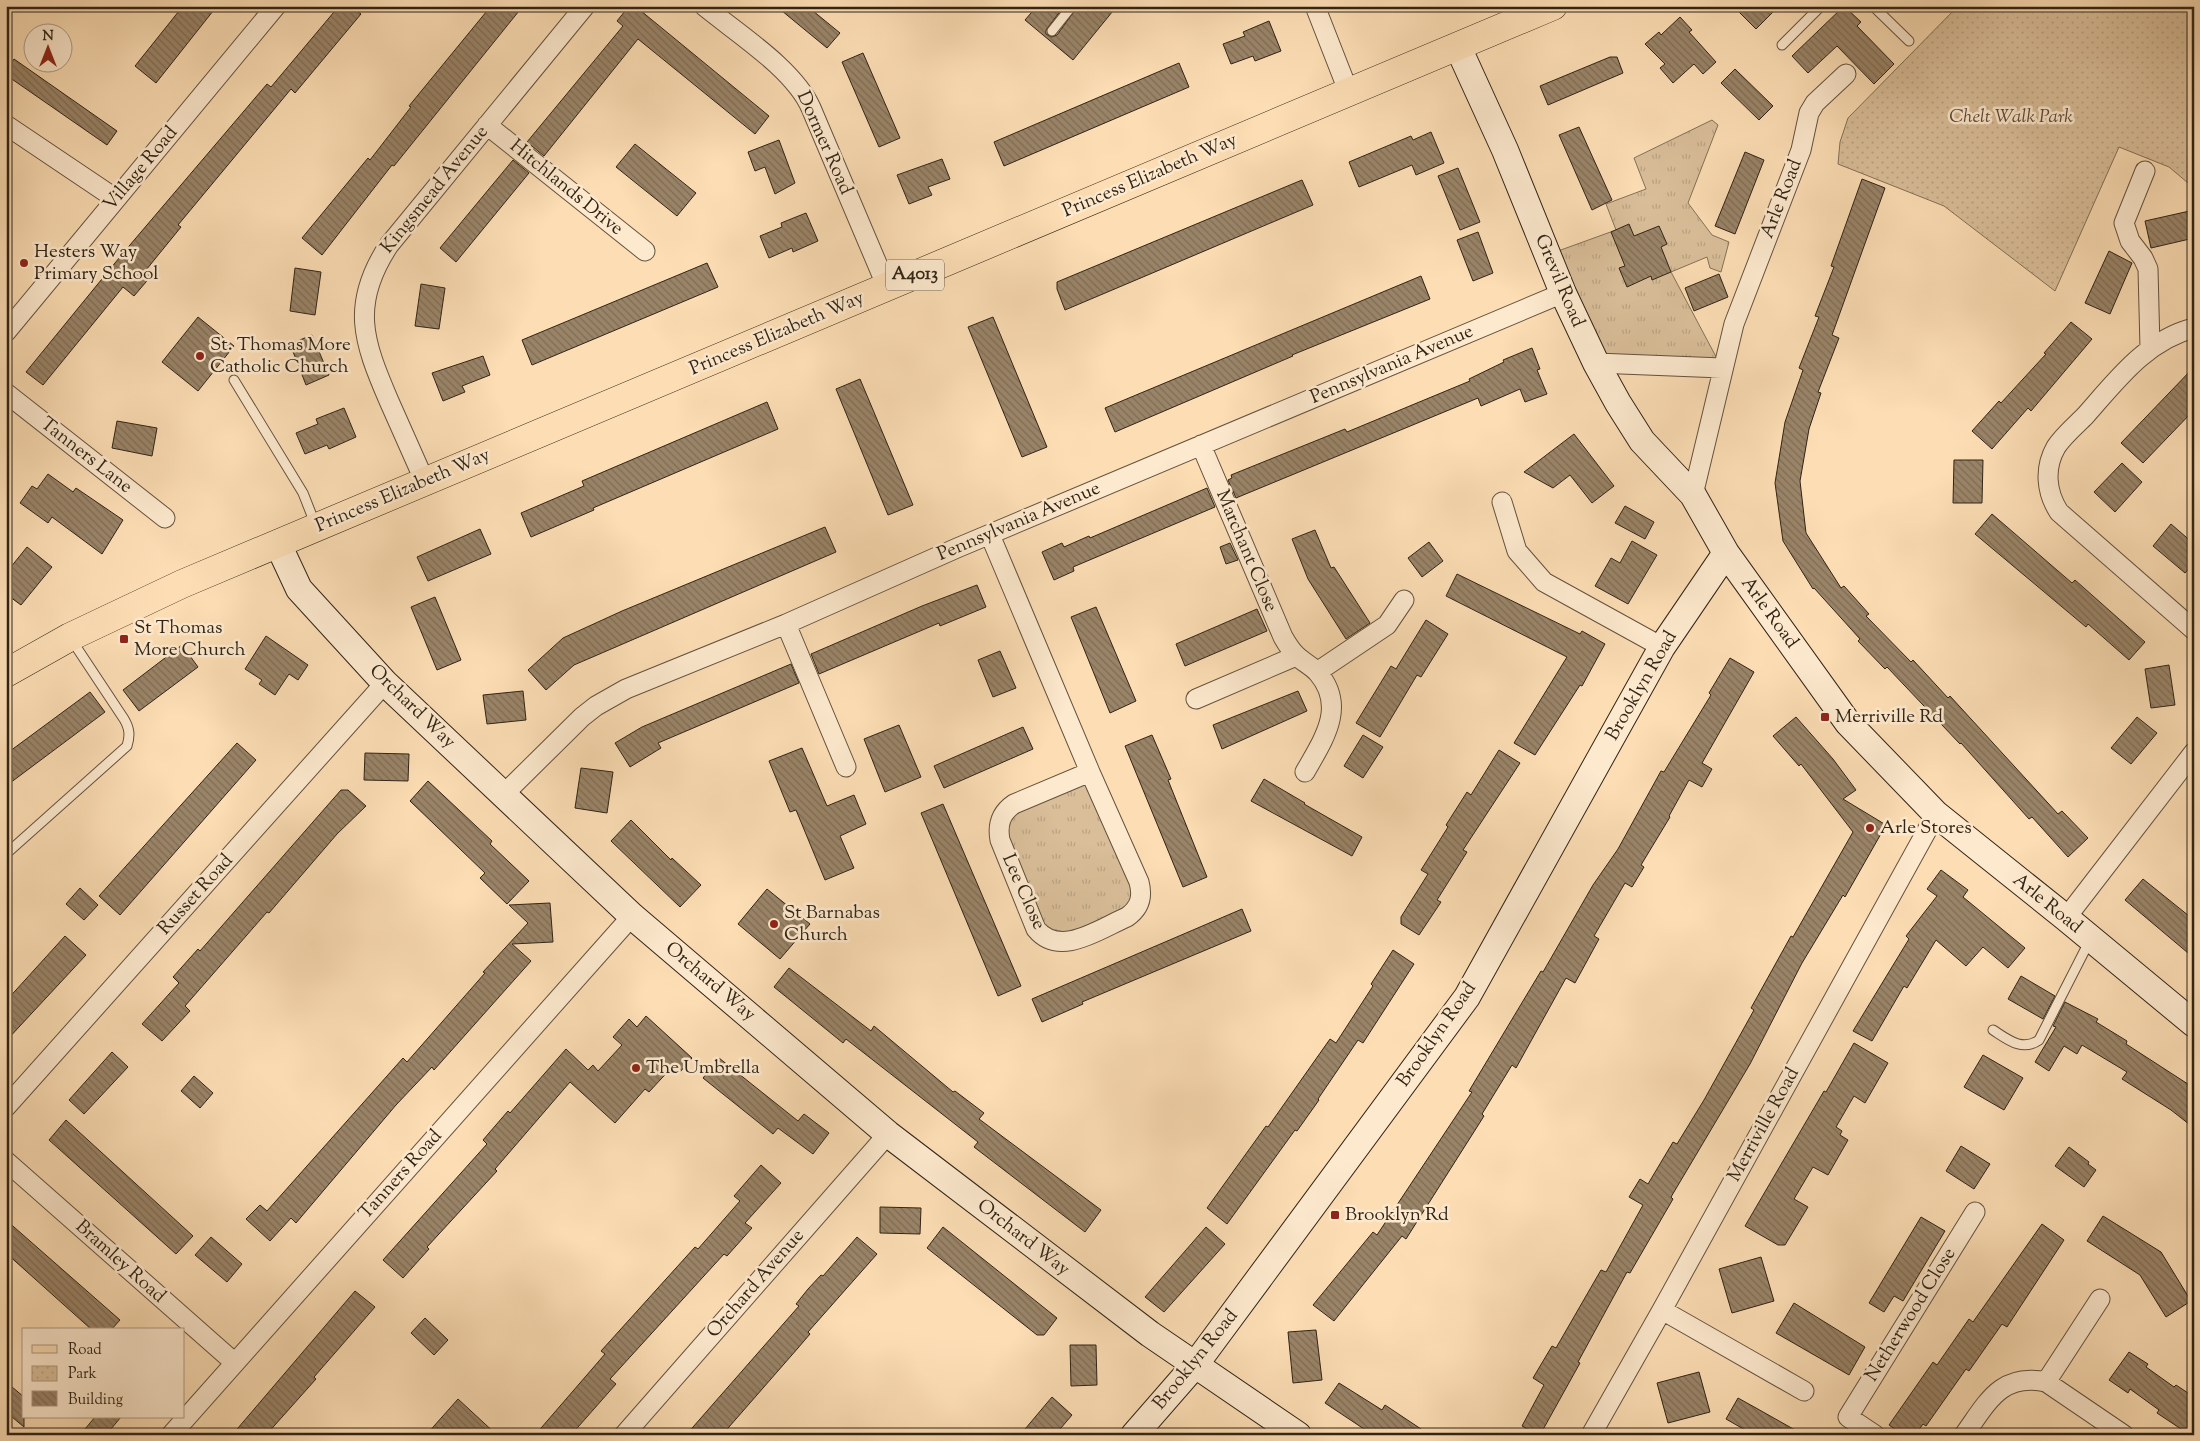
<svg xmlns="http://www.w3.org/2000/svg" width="2200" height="1441" viewBox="0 0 2200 1441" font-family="'Sorts Mill Goudy',serif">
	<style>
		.grass { fill: url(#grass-tufts); stroke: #847158 }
		.park { fill: url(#park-dots); stroke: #847158 }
		.building { fill: url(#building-back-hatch); stroke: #302416 }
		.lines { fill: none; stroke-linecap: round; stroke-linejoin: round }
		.lane-casing { stroke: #63523e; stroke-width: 11 }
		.street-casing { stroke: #63523e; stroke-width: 21 }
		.secondary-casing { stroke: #302416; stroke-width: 28 }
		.primary-casing { stroke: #302416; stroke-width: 29 }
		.lane { stroke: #fde9ce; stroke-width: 9 }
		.street { stroke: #fde9ce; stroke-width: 19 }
		.secondary { stroke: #fde9ce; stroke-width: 26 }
		.primary { stroke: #fcddb4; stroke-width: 28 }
		.poi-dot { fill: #8f2418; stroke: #fde9ce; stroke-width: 2 }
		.labels { text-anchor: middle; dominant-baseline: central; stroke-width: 5; stroke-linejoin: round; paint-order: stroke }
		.shield { fill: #fde9ce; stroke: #6e5f4d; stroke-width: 1 }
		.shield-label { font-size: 18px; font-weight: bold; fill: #302416 }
		.park-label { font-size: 19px; font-style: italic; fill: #5a4a37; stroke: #fde9ce }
		.street-label { font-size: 19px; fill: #302416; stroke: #fde9ce }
		.poi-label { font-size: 19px; fill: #302416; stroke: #fde9ce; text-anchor: start }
	</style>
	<defs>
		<pattern id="grass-tufts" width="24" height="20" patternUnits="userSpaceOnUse" patternTransform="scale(1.25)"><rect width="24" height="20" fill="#d9be99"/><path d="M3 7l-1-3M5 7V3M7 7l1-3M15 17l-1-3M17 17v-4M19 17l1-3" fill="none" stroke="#bba383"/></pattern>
		<pattern id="park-dots" width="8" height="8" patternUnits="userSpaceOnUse" patternTransform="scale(1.25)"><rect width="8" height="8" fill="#d9be99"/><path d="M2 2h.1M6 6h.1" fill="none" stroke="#bba383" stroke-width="1.8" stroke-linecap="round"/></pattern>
		<pattern id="building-back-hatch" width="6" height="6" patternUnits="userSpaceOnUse" patternTransform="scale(1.25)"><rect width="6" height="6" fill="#9a8468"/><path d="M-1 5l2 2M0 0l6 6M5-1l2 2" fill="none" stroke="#7e6c55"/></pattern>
	</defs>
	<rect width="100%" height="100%" fill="#fcddb4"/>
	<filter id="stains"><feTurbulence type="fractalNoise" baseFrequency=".004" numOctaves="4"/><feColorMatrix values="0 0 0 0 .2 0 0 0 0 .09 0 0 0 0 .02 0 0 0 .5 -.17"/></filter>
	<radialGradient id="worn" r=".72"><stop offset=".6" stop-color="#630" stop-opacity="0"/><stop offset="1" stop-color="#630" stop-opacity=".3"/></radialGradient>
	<path class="grass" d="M1712 120 1718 125 1688 203 1712 235 1729 242 1721 272 1710 268 1707 257 1671 272 1722 368 1596 363 1547 255 1616 230 1606 204 1646 189 1634 158Z
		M1090 772 1139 882 1127 917 1046 939 1001 818Z"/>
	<path class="park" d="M1958 6H2194V188L2169 167 2119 147 2055 291 1944 206 1838 164 1840 142 1848 118Z"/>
	<path class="building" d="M183 6H217L156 83 135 66Z
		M339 6H352L361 14 295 93 291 89 178 225 181 227 146 270 152 275 134 296 123 287 43 385 26 372 124 252 267 84 271 87Z
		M491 6H523L394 166 392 165 322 255 302 238 368 158 370 160 411 107 409 106Z
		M629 6H635L769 116 755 134 638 39 544 156 527 142 623 26 617 21Z
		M776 6H807L840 33 827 48Z
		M1037 6H1064L1046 30V34L1052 37 1057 35 1078 6H1117L1073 60 1025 20Z
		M1733 6H1779L1756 29Z
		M1844 6 1861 22 1857 26 1894 64 1874 84 1837 46 1808 73 1792 56Z
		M1680 17 1692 30 1689 32 1716 62 1703 74 1694 64 1673 83 1660 68 1665 64 1645 44 1659 32 1661 35Z
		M1269 21 1281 51 1255 61 1253 56 1231 64 1223 44 1245 36 1243 32Z
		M863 53 900 138 879 147 842 62Z
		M1610 57H1617L1623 73 1548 105 1540 86Z
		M14 59 117 131 107 145 6 75V70Z
		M1179 63 1189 87 1004 166 994 142Z
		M1735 69 1773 106 1759 120 1721 83Z
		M1579 127 1612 200 1592 210 1559 135Z
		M1431 132 1444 163 1416 175 1412 165 1359 187 1349 162 1411 136 1413 140Z
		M779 140 795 183 775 194 765 167 755 171 748 152Z
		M635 144 696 193 677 216 616 167Z
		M1745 152 1764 160 1735 234 1715 226Z
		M942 159 950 179 928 187 932 195 909 204 897 175Z
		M513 160 529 173 456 262 440 248Z
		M1458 168 1480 222 1460 230 1438 176Z
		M1862 179 1885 188 1832 335 1839 338 1818 392 1821 393 1809 429 1800 481 1806 533 1841 588 1844 586 1869 614 1866 616 1911 662 1913 660 1948 698 1950 696 2058 814 2062 811 2088 838 2068 857 2032 817 2029 819 1961 743 1960 744 1887 667 1885 669 1858 641 1860 639 1814 588 1813 589 1783 541 1775 483 1785 422 1803 370 1799 368 1819 317 1815 316 1834 267 1831 266Z
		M1302 180 1313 205 1065 310 1057 289V282Z
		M2194 210V238L2151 248 2145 221Z
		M806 213 818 241 793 252 792 248 769 258 760 236 782 227 781 223Z
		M1629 224 1634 236 1659 226 1667 244 1661 247 1671 272 1652 280 1651 276 1627 287 1619 268 1625 266 1611 232Z
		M1478 232 1493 273 1473 281 1457 240Z
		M2109 251 2132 263 2110 314 2085 303Z
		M707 263 718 287 532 365 522 340Z
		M295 268 321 272 315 315 290 311Z
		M1719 274 1728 297 1694 311 1685 288Z
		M1421 276 1430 299 1292 355 1293 356 1115 432 1105 408Z
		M421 284 445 288 439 329 415 326Z
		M198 317 234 346 198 391 162 362Z
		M993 317 1047 447 1022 457 968 327Z
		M2071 322 2092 339 2031 411 2028 408 1992 449 1972 431 1999 401 2001 403 2046 354 2044 353Z
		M312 335 329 375 306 385 290 344Z
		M1532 348 1540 369 1537 370 1547 394 1525 402 1520 389 1481 406 1478 398 1236 498 1228 480 1232 478 1231 475 1345 429 1347 432 1470 381 1469 379 1504 362 1503 360Z
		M483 356 490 375 462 386 465 392 443 401 432 373Z
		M2194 367V410L2143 463 2121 443Z
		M860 379 913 505 888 515 836 389Z
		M767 402 778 429 593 508 594 510 531 537 521 513 584 486 582 481Z
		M344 408 356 437 329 449 327 445 305 454 296 433 318 424 316 419Z
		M117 421 157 428 152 456 112 448Z
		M1574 434 1614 486 1592 503 1570 475 1553 488 1524 472Z
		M1954 460H1983L1982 503H1953Z
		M2122 463 2142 482 2115 512 2094 492Z
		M48 474 73 492 76 488 123 520 102 554 52 517 48 523 20 503 32 486 37 489Z
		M1207 488 1215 507 1073 567 1074 571 1054 580 1042 552 1062 543 1064 547 1089 536 1090 538Z
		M1625 506 1654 522 1645 539 1615 523Z
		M1992 514 2072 583 2075 580 2145 642 2129 660 2088 624 2086 627 1975 534Z
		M2171 524 2194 544V563L2185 573 2153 546Z
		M825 527 836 552 574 665 546 690 528 670 563 638 622 611Z
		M480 529 491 554 428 581 417 557Z
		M1315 530 1331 568 1334 567 1370 623 1346 639 1308 579 1292 539Z
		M1632 541 1657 555 1628 604 1595 586 1611 558 1620 563Z
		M1429 542 1443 561 1422 577 1408 558Z
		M1230 543 1238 560 1226 564 1220 547Z
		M27 547 52 567 21 605 6 594V573Z
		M1457 574 1580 634 1582 631 1605 644 1582 686 1580 685 1535 755 1514 743 1567 657 1446 596Z
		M977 585 986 607 940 626 939 623 819 674 811 654 922 606Z
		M435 597 461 660 437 670 411 607Z
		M1096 607 1136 701 1110 713 1071 617Z
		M1257 609 1267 631 1185 666 1176 644Z
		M1426 620 1448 634 1421 677 1417 675 1380 737 1356 723 1391 666 1396 669Z
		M266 636 308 665 298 680 289 674 275 695 259 684 262 680 245 669Z
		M182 645 198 667 139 711 123 690Z
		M1000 651 1016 688 993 697 978 660Z
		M1730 658 1754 672 1702 763 1712 769 1702 787 1689 780 1669 816 1670 817 1641 865 1644 867 1632 887 1625 883 1594 936 1599 939 1575 983 1566 978 1516 1068 1512 1065 1482 1114 1484 1116 1406 1239 1402 1236 1334 1321 1313 1305 1373 1232 1377 1235 1472 1092 1469 1091 1541 971 1543 972 1593 885 1618 849 1661 771 1664 772 1711 695 1709 693Z
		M791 664 799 683 658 743 661 748 630 767 615 743 642 727Z
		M2169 665 2175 705 2151 708 2145 669Z
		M523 691 526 720 487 724 483 695Z
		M1298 691 1307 711 1222 749 1213 725Z
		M90 692 105 712 6 786V754Z
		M1796 717 1833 759 1856 790 1843 799 1886 825 1845 897 1843 895 1802 963 1750 1064 1671 1197 1673 1199 1630 1273 1627 1272 1578 1362 1580 1363 1540 1435H1538L1522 1426 1544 1385 1533 1378 1552 1346 1556 1348 1601 1270 1606 1272 1643 1205 1629 1197 1640 1179 1648 1184 1673 1142 1677 1144 1704 1100 1754 1010 1751 1008 1791 936 1793 937 1853 832 1801 764 1799 766 1773 736Z
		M2137 717 2157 733 2131 764 2111 748Z
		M899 725 921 777 885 792 864 739Z
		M1023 727 1033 749 944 788 934 766Z
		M1152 735 1171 779 1168 780 1207 877 1183 887 1125 746Z
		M1363 735 1383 747 1363 778 1344 766Z
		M237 743 256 760 120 915 99 896Z
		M802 748 827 806 854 795 866 824 840 836 854 868 825 880 796 810 790 812 769 761Z
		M1499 750 1520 763 1463 850 1467 852 1437 900 1441 902 1419 935 1401 924V917L1428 874 1421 870 1448 827 1446 825 1467 792 1471 795Z
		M365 753 409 754 408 781 364 780Z
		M581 768 613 772 607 813 575 808Z
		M1264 779 1305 803 1304 804 1362 837 1352 856 1251 801Z
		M428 781 492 841 490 844 529 881 507 904 480 878 485 873 410 801Z
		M341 790H348L366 806 337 834 269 913 267 912 185 1006 190 1011 162 1041 142 1024 179 983 173 977 198 949 200 951Z
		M943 804 1021 986 998 996 921 813Z
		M631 820 671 860 672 858 701 885 680 907 611 841Z
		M1941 870 1968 890 1963 897 2025 948 2008 968 1983 947 1966 966 1936 940 1907 988 1904 986 1872 1041 1853 1031 1909 939 1906 936 1937 896 1927 889Z
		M2143 879 2194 920V958L2125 900Z
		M80 888 98 905 84 920 66 904Z
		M767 889 810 924 780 959 738 924Z
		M550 903 553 942 512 944 531 961 434 1070 432 1067 396 1105 296 1223 291 1218 270 1241 246 1219 260 1205 267 1211 403 1058 407 1062 485 973 483 972 528 923 509 905Z
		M1242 909 1251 931 1082 1002 1083 1004 1042 1022 1032 999Z
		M65 936 86 955 6 1041V1001Z
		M1393 950 1414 964 1363 1043 1358 1040 1318 1099 1319 1100 1297 1131 1295 1130 1227 1224 1207 1208 1266 1126 1268 1127 1330 1039 1336 1043 1373 986 1371 984Z
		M789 968 871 1031 874 1026 953 1092 955 1091 984 1113 979 1119 1101 1210 1085 1232 974 1147 978 1142 846 1039 843 1043 774 987Z
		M2021 976 2055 996 2043 1019 2008 999Z
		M2065 1002 2098 1019 2096 1022 2127 1041 2126 1044 2194 1088V1128L2171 1110 2122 1079 2127 1072 2082 1045 2077 1054 2064 1046 2049 1071 2035 1062 2056 1027 2053 1026Z
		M646 1016 692 1058 680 1072 673 1066 649 1092 645 1089 615 1123 570 1082 495 1169 497 1171 427 1247 429 1249 403 1278 383 1260 487 1144 483 1140 508 1111 510 1113 566 1049 588 1070 593 1065 598 1071 622 1045 613 1037 629 1019 637 1027Z
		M1854 1043 1888 1063 1865 1103 1854 1096 1836 1127 1842 1131 1840 1135 1848 1140 1828 1175 1813 1167 1794 1199 1808 1207 1785 1245H1778L1745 1226 1824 1091 1826 1092Z
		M112 1052 128 1067 84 1114 69 1100Z
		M1983 1055 2023 1078 2004 1110 1964 1087Z
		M719 1058 798 1121 804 1114 829 1133 813 1154 778 1128 773 1134 703 1078Z
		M194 1076 213 1093 200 1108 181 1091Z
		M66 1120 193 1236 176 1254 49 1140Z
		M1961 1146 1990 1164 1974 1189 1946 1171Z
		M2069 1147 2089 1162 2088 1164 2096 1170 2084 1187 2055 1166Z
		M761 1165 781 1183 745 1223 752 1228 727 1256 724 1254 610 1379 616 1384 571 1435H535L605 1354 601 1351 695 1247 698 1249 740 1201 734 1196Z
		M880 1207 921 1208 920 1234 880 1233Z
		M2103 1216 2161 1252 2191 1301 2166 1317 2140 1275 2087 1241Z
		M1921 1217 1945 1231 1903 1301 1894 1296 1884 1312 1869 1303Z
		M6 1220 120 1320 111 1330H92L6 1253Z
		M2042 1224 2064 1240 2007 1327 2002 1324 1969 1371 1966 1369 1926 1426 1923 1424 1915 1435H1903L1889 1425 1933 1362 1937 1365 1969 1319 1973 1322Z
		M943 1227 1057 1318 1044 1335H1037L927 1248Z
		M1206 1227 1225 1244 1164 1312 1145 1297Z
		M211 1237 242 1264 227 1282 195 1255Z
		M857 1237 877 1254 808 1332 810 1334 798 1348 722 1435H686L799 1306 796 1304 808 1289 821 1275 823 1276Z
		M1761 1257 1774 1301 1732 1313 1719 1269Z
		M355 1291 375 1307 314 1377 316 1379 266 1435H232Z
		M1794 1303 1865 1347 1849 1375 1776 1333Z
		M425 1318 448 1340 434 1355 411 1333Z
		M1316 1330 1322 1380 1293 1383 1288 1332Z
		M1070 1345H1096L1097 1385 1071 1386Z
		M2129 1352 2148 1364 2146 1367 2174 1387 2176 1385 2194 1397V1435H2190L2157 1413 2159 1410 2130 1389 2128 1393 2109 1380Z
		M1699 1372 1710 1412 1668 1423 1657 1383Z
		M6 1382 24 1397V1427L6 1412Z
		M1339 1383 1382 1410 1385 1405 1430 1435H1373L1325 1403Z
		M1052 1397 1072 1415 1055 1435H1020Z
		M1738 1398 1756 1408 1804 1435H1754L1726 1419Z
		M458 1399 497 1435H426Z
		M95 1417H121L106 1435H80Z"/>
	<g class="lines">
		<defs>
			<path id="lane" d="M1873 6 1909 41
				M1052 31 1072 6
				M1782 45 1821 6
				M234 380 303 493 316 526
				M6 854 127 746C130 736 130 729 124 719L71 639
				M1993 1030C2007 1039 2022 1052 2039 1040L2089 942"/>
			<path id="street" d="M704 6C738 34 794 69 811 108L887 287
				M1315 6 1349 93
				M6 125 116 199
				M487 125 645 251
				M2145 171 2124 223 2130 241 2143 258 2148 269 2150 348
				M2194 328C2146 340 2116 381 2085 416 2076 425 2063 436 2056 447 2044 468 2046 492 2059 512L2194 630
				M6 332 276 6
				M1596 363 1722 368
				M6 393 165 518
				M1201 445 1283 637C1287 644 1291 651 1297 656 1303 662 1312 666 1318 673 1347 707 1323 740 1305 772
				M425 482C413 455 401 428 389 401 363 341 350 304 389 245L585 6
				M1693 495 1734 324 1801 150 1809 113 1815 103 1846 74
				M1502 502 1517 551 1544 582 1662 647
				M990 535 1090 772 1014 804C1001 813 997 824 1000 840L1036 929C1060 958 1099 929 1127 917 1140 908 1143 897 1139 882L1090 772
				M786 624 846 767
				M1317 672 1387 625 1404 600
				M1196 699 1296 656
				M503 795 582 717 596 706 626 689 786 624 957 548 1563 293
				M2066 918 2194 752
				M6 1107 385 683
				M6 1161 235 1363
				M1662 1310 1804 1391
				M2046 1382 2100 1299
				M171 1435 632 916
				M624 1435 888 1134
				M1591 1435 1662 1310 1936 814
				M1875 1435 1848 1417 1975 1212
				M1964 1435C1987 1403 2001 1372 2046 1382L2124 1435"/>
			<path id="secondary" d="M1458 47 1505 150 1563 293 1596 363 1618 403 1642 441 1693 495 1726 553 1848 723 1936 814 2066 918 2194 1024
				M278 544 299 589 385 683 632 916 888 1134 1150 1334 1298 1435
				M1134 1435 1195 1365 1467 997 1662 647 1726 553"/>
			<path id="primary" d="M6 673 70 637 182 584 1553 6"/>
		</defs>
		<use href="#lane" class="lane-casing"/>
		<use href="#street" class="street-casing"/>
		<use href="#secondary" class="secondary-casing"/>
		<use href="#primary" class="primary-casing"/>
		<use href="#lane" class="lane"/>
		<use href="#street" class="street"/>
		<use href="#secondary" class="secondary"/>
		<use href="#primary" class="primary"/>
	</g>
	<g class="poi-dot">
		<circle cx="24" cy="263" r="5"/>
		<circle cx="200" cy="356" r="5"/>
		<rect x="119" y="634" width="10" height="10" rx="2.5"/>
		<rect x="1820" y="712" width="10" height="10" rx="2.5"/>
		<circle cx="1870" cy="828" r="5"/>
		<circle cx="774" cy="924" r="5"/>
		<circle cx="636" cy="1068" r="5"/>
		<rect x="1330" y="1210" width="10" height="10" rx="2.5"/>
	</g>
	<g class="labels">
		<rect class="shield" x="886" y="259.5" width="58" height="31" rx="4"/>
		<g class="shield-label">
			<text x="915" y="275">A4013</text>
		</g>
		<g class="park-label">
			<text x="2011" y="117">Chelt Walk Park</text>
		</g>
		<g class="street-label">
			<text transform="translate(824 143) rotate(66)">Dormer Road</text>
			<text transform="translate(141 169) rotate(-50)">Village Road</text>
			<text transform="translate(1150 176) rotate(-23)">Princess Elizabeth Way</text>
			<text transform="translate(566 188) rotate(39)">Hitchlands Drive</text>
			<text transform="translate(435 190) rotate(-51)">Kingsmead Avenue</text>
			<text transform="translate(1782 199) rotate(-69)">Arle Road</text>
			<text transform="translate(1559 281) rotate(67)">Grevil Road</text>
			<text transform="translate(777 334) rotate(-23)">Princess Elizabeth Way</text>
			<text transform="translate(1392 365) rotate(-23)">Pennsylvania Avenue</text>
			<text transform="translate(86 456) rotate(38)">Tanners Lane</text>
			<text transform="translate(403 491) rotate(-23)">Princess Elizabeth Way</text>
			<text transform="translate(1019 522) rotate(-23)">Pennsylvania Avenue</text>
			<text transform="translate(1246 551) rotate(67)">Marchant Close</text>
			<text transform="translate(1769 613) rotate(54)">Arle Road</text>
			<text transform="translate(1642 686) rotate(-60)">Brooklyn Road</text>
			<text transform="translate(412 707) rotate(44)">Orchard Way</text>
			<text transform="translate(1023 892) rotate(66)">Lee Close</text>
			<text transform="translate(196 895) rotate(-48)">Russet Road</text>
			<text transform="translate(2047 904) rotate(39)">Arle Road</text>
			<text transform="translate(710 982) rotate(40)">Orchard Way</text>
			<text transform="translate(1437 1035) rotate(-55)">Brooklyn Road</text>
			<text transform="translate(1764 1125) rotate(-61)">Merriville Road</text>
			<text transform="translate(401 1175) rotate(-48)">Tanners Road</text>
			<text transform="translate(1023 1238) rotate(38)">Orchard Way</text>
			<text transform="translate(120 1262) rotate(42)">Bramley Road</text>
			<text transform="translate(756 1284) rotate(-49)">Orchard Avenue</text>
			<text transform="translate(1911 1315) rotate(-58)">Netherwood Close</text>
			<text transform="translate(1196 1360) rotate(-51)">Brooklyn Road</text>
		</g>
		<g class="poi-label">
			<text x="34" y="252">Hesters Way<tspan x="34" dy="22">Primary School</tspan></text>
			<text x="210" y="345">St. Thomas More<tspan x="210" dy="22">Catholic Church</tspan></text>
			<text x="134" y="628">St Thomas<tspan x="134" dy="22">More Church</tspan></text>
			<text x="1835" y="717">Merriville Rd</text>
			<text x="1880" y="828">Arle Stores</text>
			<text x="784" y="913">St Barnabas<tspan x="784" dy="22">Church</tspan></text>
			<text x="646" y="1068">The Umbrella</text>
			<text x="1345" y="1215">Brooklyn Rd</text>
		</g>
	</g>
	<rect width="2200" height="1441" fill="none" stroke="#fcddb4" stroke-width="25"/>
	<rect x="8" y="8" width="2185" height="1426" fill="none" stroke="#302416" stroke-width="2.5"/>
	<rect x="12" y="12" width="2175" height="1416" fill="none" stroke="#302416"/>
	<rect x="22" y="1328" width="162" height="90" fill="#fde9ce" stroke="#ab9a84"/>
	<rect x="32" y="1345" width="25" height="8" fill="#fcddb4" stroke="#ab9a84"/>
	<text x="68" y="1354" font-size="15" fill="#302416">Road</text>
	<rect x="32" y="1366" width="25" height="15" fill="url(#park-dots)" stroke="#ab9a84"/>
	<text x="68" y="1378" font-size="15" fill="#302416">Park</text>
	<rect x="32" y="1391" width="25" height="15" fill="url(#building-back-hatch)" stroke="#ab9a84"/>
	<text x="68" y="1404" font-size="15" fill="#302416">Building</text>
	<g transform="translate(48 48)"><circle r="24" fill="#fde9ce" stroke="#ab9a84"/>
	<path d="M0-4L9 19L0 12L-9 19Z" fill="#8f2418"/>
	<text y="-8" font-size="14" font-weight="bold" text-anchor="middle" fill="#302416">N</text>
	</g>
	<rect width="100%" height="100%" filter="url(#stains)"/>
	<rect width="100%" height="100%" fill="url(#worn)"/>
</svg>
